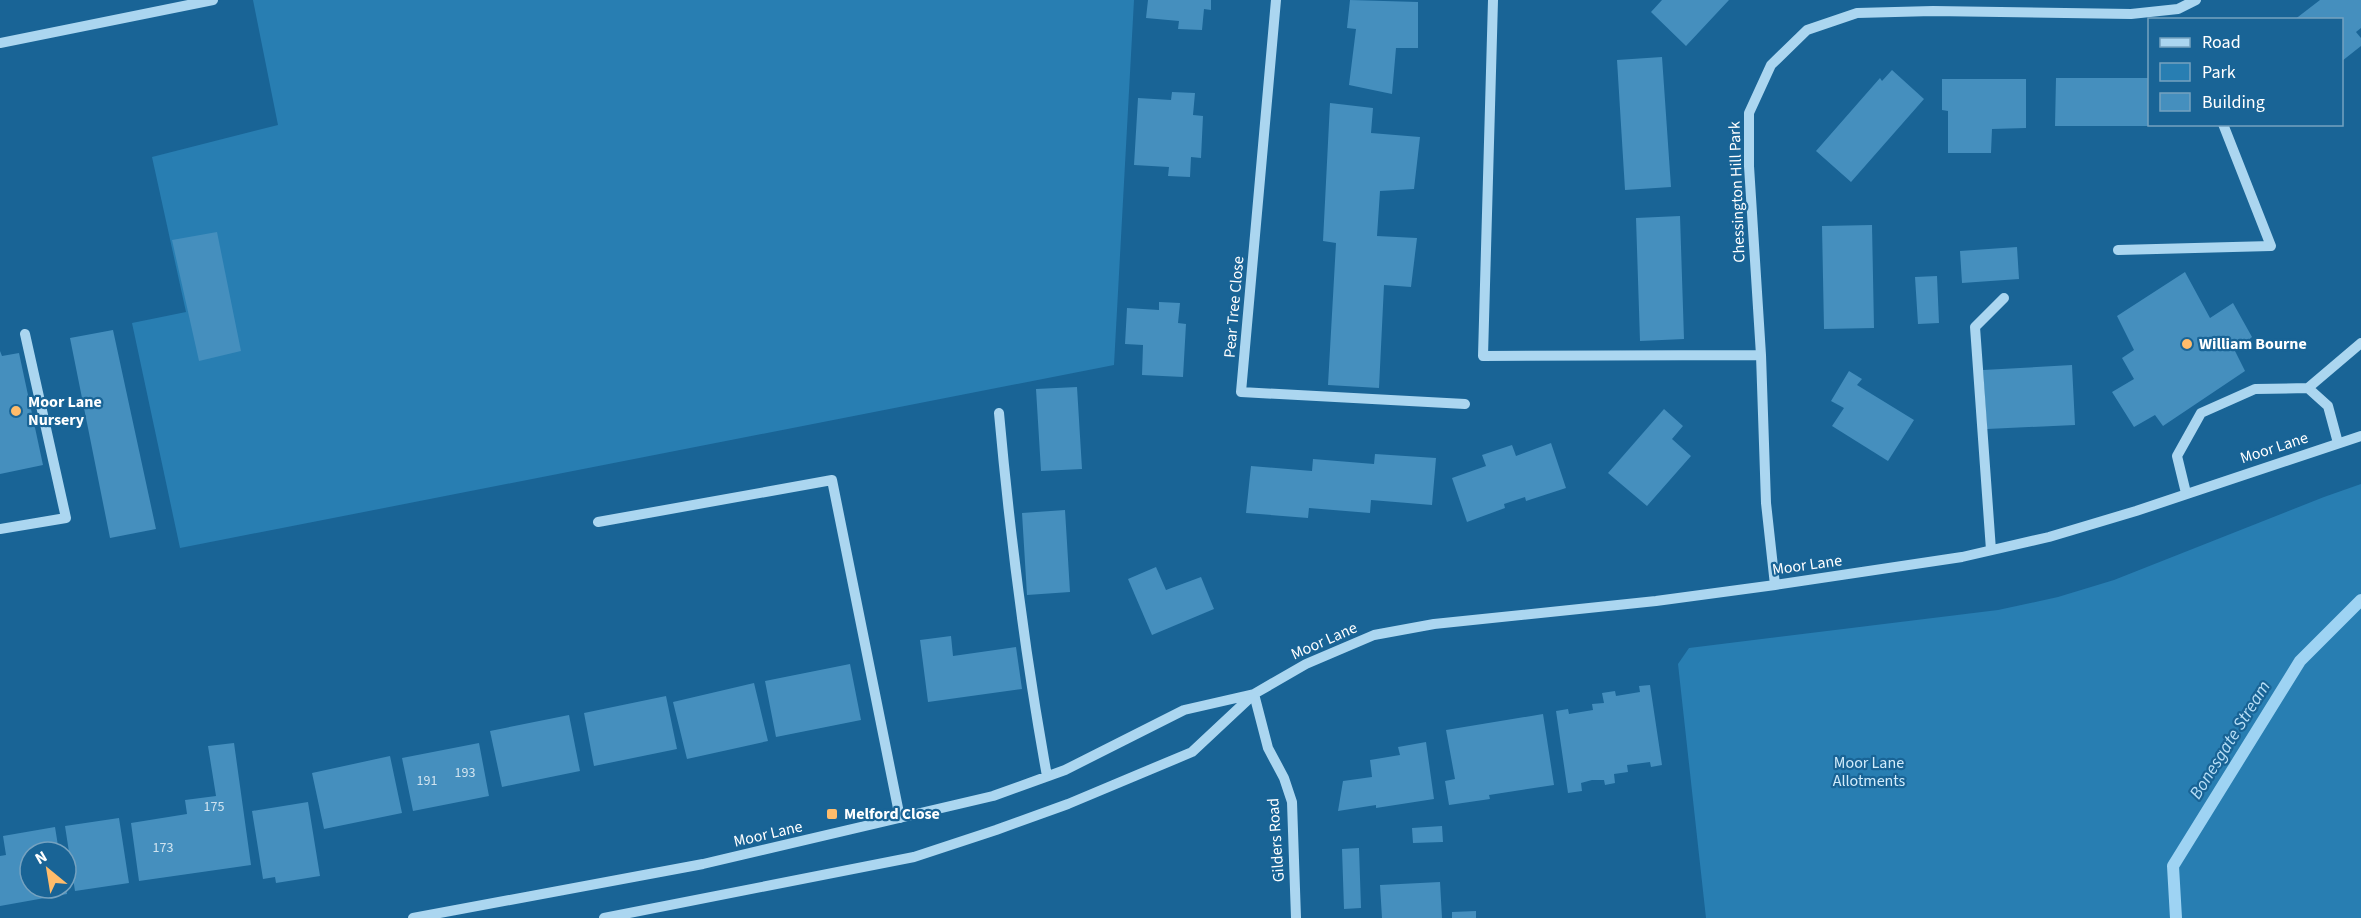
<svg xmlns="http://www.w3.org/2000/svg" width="2361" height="918" viewBox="0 0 2361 918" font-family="'Source Sans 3',sans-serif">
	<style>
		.green { fill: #287eb2 }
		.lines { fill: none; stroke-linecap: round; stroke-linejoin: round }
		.stream { stroke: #9ed3f3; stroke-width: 12 }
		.building { fill: #458fbe }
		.minor { stroke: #abd6f0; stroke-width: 10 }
		.poi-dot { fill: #ffbc6b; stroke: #196496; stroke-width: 2 }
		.labels { text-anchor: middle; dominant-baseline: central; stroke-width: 4.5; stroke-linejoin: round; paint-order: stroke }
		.number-label { font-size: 14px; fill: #d0e3ef }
		.street-label { font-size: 16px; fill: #fff; stroke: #196496 }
		.poi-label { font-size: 16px; font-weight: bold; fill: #fff; stroke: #196496; text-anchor: start }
		.park-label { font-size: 16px; fill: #d2ecfb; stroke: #196496 }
		.water-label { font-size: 18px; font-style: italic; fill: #b8dff7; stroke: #196496 }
	</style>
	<rect width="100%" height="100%" fill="#196496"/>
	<path class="green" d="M253 0H1134L1114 365 180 548 132 323 186 312 152 157 278 125Z
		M2361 484V918H1706L1678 664 1689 648 1998 610 2058 597 2114 580 2324 497Z"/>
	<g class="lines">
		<path class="stream" d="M2176 918 2173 866 2300 661 2361 600"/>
	</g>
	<path class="building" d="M1148 0H1211V10L1204 9 1202 30 1178 29 1179 21 1146 18Z
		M1350 0 1418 2V48H1396L1392 94 1349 85 1356 29 1347 28Z
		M1662 0H1729L1686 46 1651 12Z
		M2320 0H2361V28L2356 32 2361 38V46L2342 61V20H2294Z
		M1662 57 1671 187 1625 190 1617 60Z
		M1892 70 1924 99 1851 182 1816 151 1880 78 1882 81Z
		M2056 78H2150V126H2055Z
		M1942 79H2026V128L1992 129 1991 153H1948V111L1942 110Z
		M1172 92 1195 93 1193 115 1203 116 1201 158 1191 157 1190 177 1168 176 1169 167 1134 165 1138 98 1171 100Z
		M1330 103 1373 108 1371 133 1420 137 1414 189 1380 191 1377 236 1417 238 1411 287 1384 285 1379 388 1328 385 1336 243 1323 241Z
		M1680 216 1684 339 1640 341 1636 218Z
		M1872 225 1874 328 1824 329 1822 226Z
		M217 232 241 351 199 361 172 240Z
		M2017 247 2019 279 1962 283 1960 251Z
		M2185 272 2210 318 2233 303 2252 337 2235 351 2245 371 2163 426 2155 415 2134 427 2112 392 2134 379 2122 358 2134 350 2117 316Z
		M1937 276 1939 323 1918 324 1915 277Z
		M1159 302 1180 303 1178 323 1186 324 1183 377 1142 375 1143 345 1125 344 1127 308 1159 310Z
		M113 330 156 529 110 538 70 338Z
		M0 351 2 356 19 353 43 465 0 474Z
		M2072 365 2075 425 1987 429 1983 370Z
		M1849 371 1862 379 1857 385 1914 420 1888 461 1832 426 1844 408 1831 401Z
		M1077 387 1082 469 1041 471 1036 389Z
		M1664 409 1683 426 1672 439 1691 456 1647 506 1608 473Z
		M1551 443 1566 488 1526 501 1525 497 1504 504 1505 508 1467 522 1452 478 1486 466 1482 455 1512 445 1516 456Z
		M1375 454 1436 458 1432 505 1371 500 1370 513 1309 508 1308 518 1246 513 1251 466 1312 471 1313 459 1374 464Z
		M1065 510 1070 592 1027 595 1022 513Z
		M1156 567 1166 590 1201 577 1214 609 1152 635 1128 579Z
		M951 636 953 656 1016 647 1022 689 928 702 920 640Z
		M850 664 861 720 776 737 765 681Z
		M754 683 768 741 687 759 673 702Z
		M1650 685 1662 765 1651 767 1650 762 1627 765 1628 772 1614 774 1615 783 1605 785 1604 780H1592L1581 783 1582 791 1568 793 1556 711 1568 709 1569 714 1593 710 1592 704 1604 703 1602 693 1615 691 1616 696 1640 692 1639 686Z
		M666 696 677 749 594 766 584 713Z
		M1543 714 1554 785 1489 795 1490 799 1449 805 1445 781 1455 779 1446 730Z
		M569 715 580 771 502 787 490 731Z
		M1426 742 1434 799 1376 808V805L1338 811 1343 781 1372 777 1370 760 1400 755 1398 747Z
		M234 743 251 865 139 881 131 823 187 814 185 800 216 796 208 746Z
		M479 743 489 796 413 811 402 758Z
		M390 756 402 813 324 829 312 773Z
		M308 802 320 876 276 883 275 877 263 879 252 811Z
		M119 818 129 883 75 891 65 826Z
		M1442 826 1443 842 1413 843 1412 828Z
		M55 827 59 852H30V888H66L67 894 0 906V856L6 855 3 836Z
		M1359 848 1361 908 1344 909 1342 849Z
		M1440 882 1442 918H1382L1380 885Z
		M1476 911V918H1452V912Z"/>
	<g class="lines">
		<path class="minor" d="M1276 0 1241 392 1465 404
			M1493 0 1483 356 1761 355
			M0 43 213 0
			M2118 250 2271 246 2223 124
			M2308 388 2361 343
			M999 413C1010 535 1025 655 1047 776
			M2186 493 2177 456 2201 413 2255 389 2308 388 2328 406 2338 443
			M598 522 832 480 900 818
			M0 529 66 518 25 334
			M1991 550 1975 327 2004 298
			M1775 585 1766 503 1761 355 1749 166V113L1771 65 1807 30 1857 13 1933 11 2131 14 2178 9 2196 0
			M1254 694 1268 748 1284 778 1292 802 1296 918
			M413 918 703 864 993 796 1065 770 1184 710 1254 694
			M604 918 914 857 996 830 1068 804 1192 752 1254 694 1306 664 1374 635 1434 624 1656 601 1775 585 1962 557 2049 537 2136 511 2361 436"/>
	</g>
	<g class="poi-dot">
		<circle cx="2187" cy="344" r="6"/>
		<circle cx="16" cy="411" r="6"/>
		<rect x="826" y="808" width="12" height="12" rx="3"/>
	</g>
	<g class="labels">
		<g class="number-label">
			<text x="465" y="773">193</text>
			<text x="427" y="781">191</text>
			<text x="214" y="807">175</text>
			<text x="163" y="848">173</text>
		</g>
		<g class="street-label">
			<text transform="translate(1737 192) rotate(-92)">Chessington Hill Park</text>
			<text transform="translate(1234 307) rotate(-85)">Pear Tree Close</text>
			<text transform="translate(2274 448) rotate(-18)">Moor Lane</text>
			<text transform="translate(1807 565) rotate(-8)">Moor Lane</text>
			<text transform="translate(1324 641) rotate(-24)">Moor Lane</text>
			<text transform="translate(768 834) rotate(-13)">Moor Lane</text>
			<text transform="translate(1276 840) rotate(-94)">Gilders Road</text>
		</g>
		<g class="poi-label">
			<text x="2199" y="344">William Bourne</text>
			<text x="28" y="402">Moor Lane<tspan x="28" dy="18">Nursery</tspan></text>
			<text x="844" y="814">Melford Close</text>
		</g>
		<g class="park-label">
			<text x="1869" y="763">Moor Lane<tspan x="1869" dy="18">Allotments</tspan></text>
		</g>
		<g class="water-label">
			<text transform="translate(2230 740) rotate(-58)">Bonesgate Stream</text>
		</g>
	</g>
	<rect x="2148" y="18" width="195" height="108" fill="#196496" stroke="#75a2c0" stroke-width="1.5"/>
	<rect x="2160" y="38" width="30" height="9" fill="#abd6f0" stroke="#75a2c0" stroke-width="1.5"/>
	<text x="2202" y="48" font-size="18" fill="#ffffff">Road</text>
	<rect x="2160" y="63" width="30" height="18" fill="#287eb2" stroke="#75a2c0" stroke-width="1.5"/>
	<text x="2202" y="78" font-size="18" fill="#ffffff">Park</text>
	<rect x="2160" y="93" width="30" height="18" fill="#458fbe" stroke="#75a2c0" stroke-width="1.5"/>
	<text x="2202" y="108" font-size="18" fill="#ffffff">Building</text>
	<g transform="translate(48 870) rotate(330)"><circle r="28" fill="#196496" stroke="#75a2c0" stroke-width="1.5"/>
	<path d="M0-4.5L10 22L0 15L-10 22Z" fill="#ffbc6b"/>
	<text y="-9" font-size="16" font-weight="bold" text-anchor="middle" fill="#ffffff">N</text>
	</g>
</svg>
